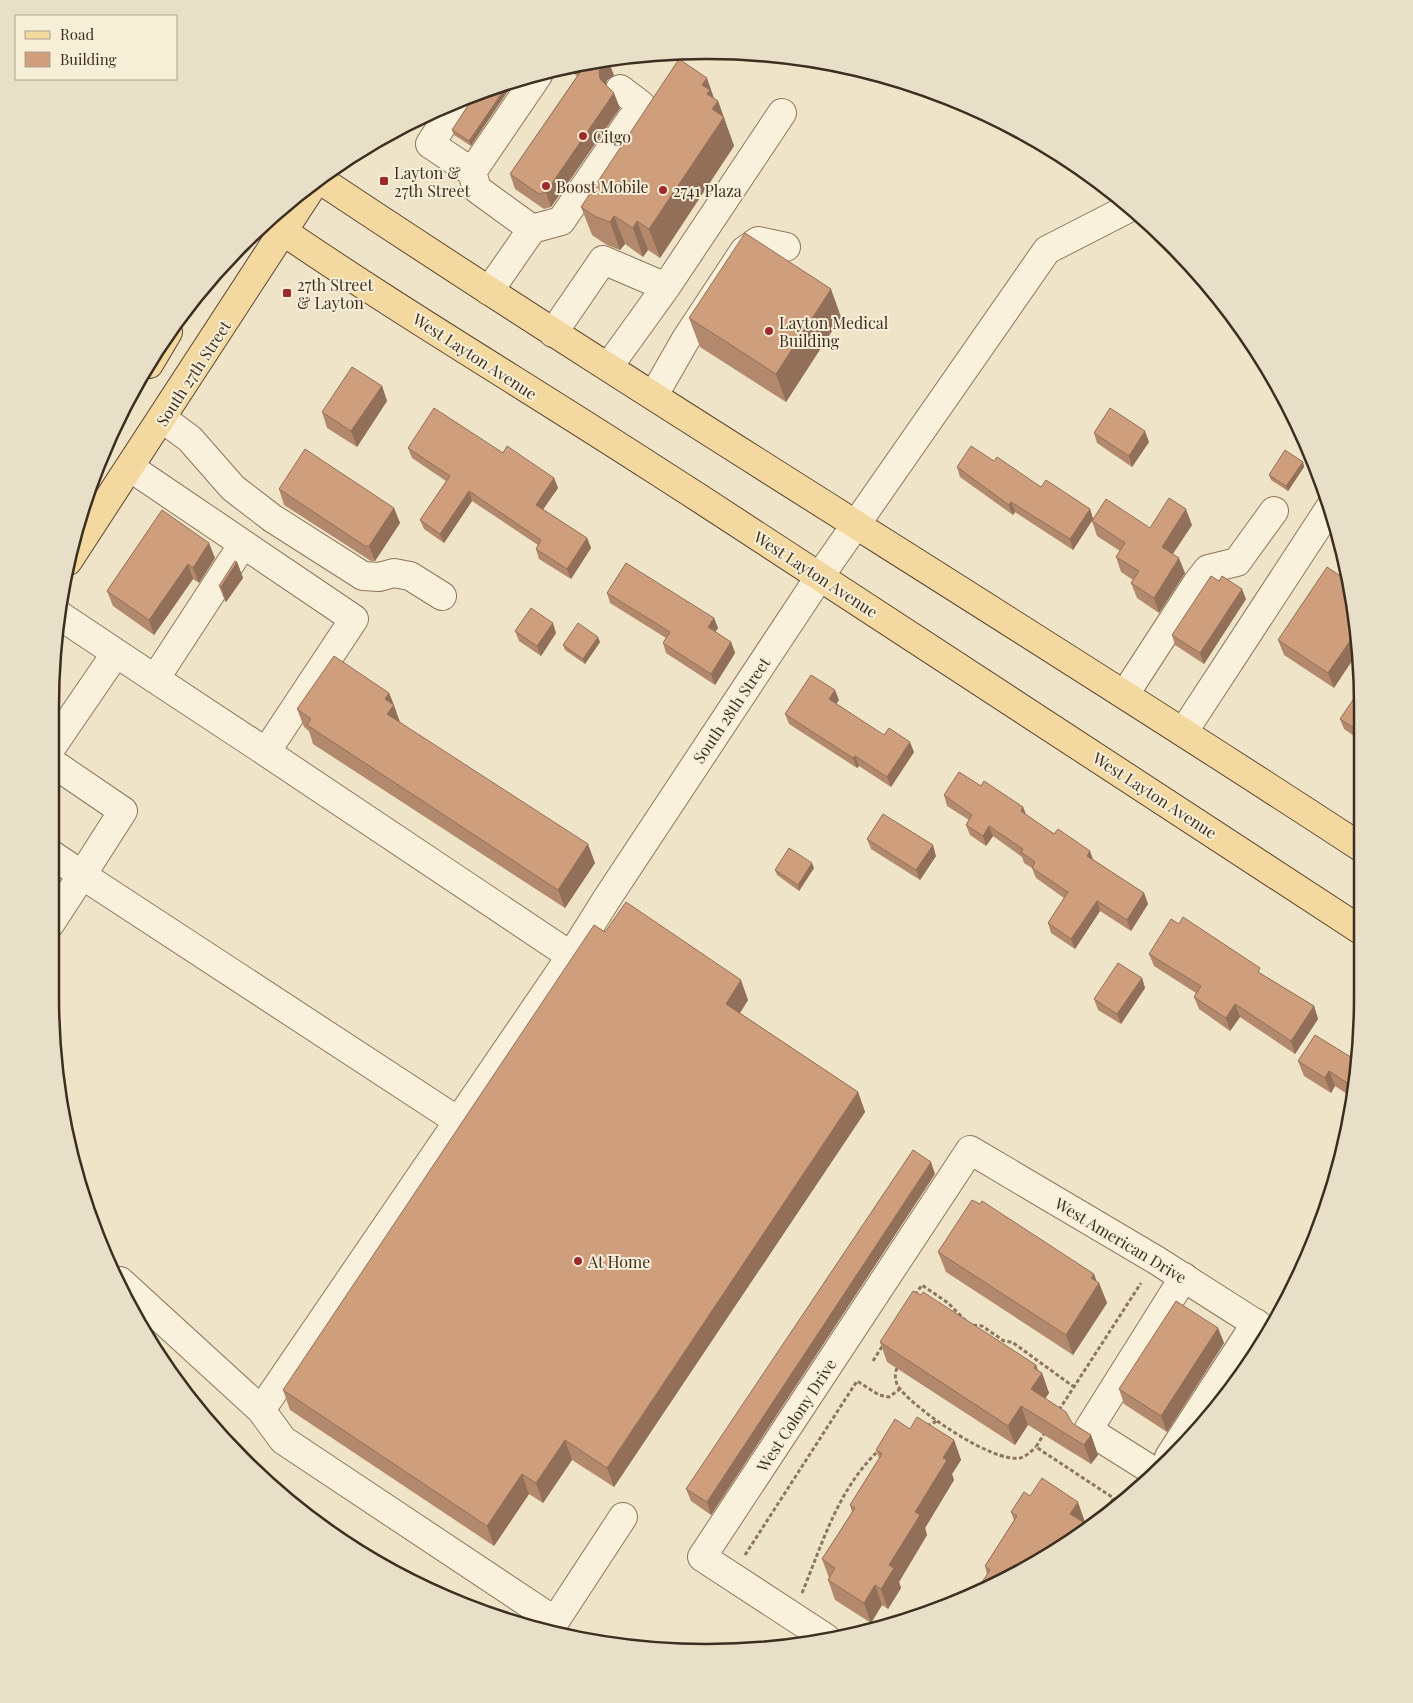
<svg xmlns="http://www.w3.org/2000/svg" width="1413" height="1703" viewBox="0 0 1413 1703" font-family="'Playfair Display',serif">
	<style>
		.lines { fill: none; stroke-linecap: round; stroke-linejoin: round }
		.minor-casing { stroke: #8d765c; stroke-width: 30 }
		.major-casing { stroke: #5b4430; stroke-width: 30 }
		.path { stroke: #8d765c; stroke-width: 3; stroke-dasharray: 4 2.5; stroke-linecap: butt }
		.minor { stroke: #faf1dc; stroke-width: 28 }
		.major { stroke: #f3d9a0; stroke-width: 28 }
		.wall { fill: #b2896c }
		.shaded-wall { fill: #916f58 }
		.building { fill: #cf9f7d; stroke: #916f58 }
		.poi-dot { fill: #9e2a2b; stroke: #f7eed8; stroke-width: 2 }
		.labels { text-anchor: middle; dominant-baseline: central; stroke-width: 4; stroke-linejoin: round; paint-order: stroke }
		.poi-label { font-size: 16px; fill: #3d2e20; stroke: #f7eed8; text-anchor: start }
		.street-label { font-size: 16px; fill: #3d2e20; stroke: #f7eed8 }
		.rim { fill: none; stroke: #3d2e20; stroke-width: 2.5 }
	</style>
	<rect width="100%" height="100%" fill="#f0e4c8"/>
	<g class="lines">
		<defs>
			<path id="minor" d="M460 98 430 144 472 172
				M532 229 561 221 641 105 620 89
				M666 287 782 113
				M489 291 532 229 477 189 472 172 538 75
				M553 333 603 260 666 287 609 366
				M654 395 686 339 744 251 758 241 786 247
				M163 419 190 439 233 488 272 518 363 576 379 577 394 573 410 576 442 596
				M59 615 116 653
				M155 679 243 544
				M1125 694 1197 583 1208 569 1237 562 1274 511
				M1184 731 1329 509
				M51 748 116 653 266 752
				M51 762 123 811 82 875 458 1121
				M50 924 82 875 51 854
				M571 956 608 897 820 576 1047 250 1129 208
				M120 1281 261 1410 571 956 266 752 354 619 131 468
				M261 1410 283 1440 555 1621 623 1517
				M1169 1457 1256 1323
				M1153 1471 1088 1430 1184 1277
				M826 1638 702 1557 970 1150 1156 1260 1269 1332"/>
			<path id="major" d="M319 179C663 408 1017 622 1362 848
				M268 221C394 308 526 386 654 469 891 621 1126 776 1362 931
				M149 364 168 332
				M68 561 315 182"/>
		</defs>
		<use href="#minor" class="minor-casing"/>
		<use href="#major" class="major-casing"/>
		<path class="path" d="M915 1295 922 1285 948 1303 970 1325 982 1326 1004 1341 1012 1342 1074 1387
			M873 1361 883 1345
			M897 1368C894 1375 895 1384 901 1390 918 1411 992 1463 1020 1458 1026 1457 1031 1451 1036 1447
			M1059 1410 1141 1283
			M927 1426 937 1421
			M1045 1432 1036 1447 1118 1501
			M1104 1513 1114 1498
			M745 1555 857 1381 879 1395 889 1397 900 1389
			M802 1593C823 1542 838 1489 879 1450"/>
		<use href="#minor" class="minor"/>
		<use href="#major" class="major"/>
	</g>
	<path class="wall" d="M578 63 614 75 607 80 606 85 620 108 551 207 544 209 515 189 510 174 577 76 564 67Z
		M714 99 718 101 734 146 660 258 648 250 643 257 625 244 620 250 607 245 592 235 581 207Z
		M471 101V146L454 135 452 130Z
		M841 317 786 402 700 347 689 318Z
		M382 386 387 401 357 447 327 428 322 412Z
		M1094 433 1149 442 1132 467 1097 443Z
		M408 448 503 453 554 478 558 488 543 509 587 538 591 548 571 579 539 559 536 549 538 545 472 501 444 543 424 529 420 520 446 481 412 458Z
		M994 461 1041 487 1090 509 1093 519 1150 528 1192 525 1173 554 1185 573 1159 613 1137 598 1131 583 1133 580 1121 572 1116 557 1120 551 1097 536 1092 521 1073 550 1015 512 1013 515 960 477 957 467Z
		M1303 462 1304 467 1288 491 1271 480 1269 475Z
		M279 489 394 508 400 523 375 561H371L284 505Z
		M162 510 215 558 199 583 193 579 154 635 113 606 107 591Z
		M237 562 243 578 226 602 225 601 219 586Z
		M1351 583 1334 688 1284 655 1278 640Z
		M607 593 714 618 718 628 715 632 731 642 735 653 715 685 666 653 663 643 666 638 610 603Z
		M1246 599 1204 664 1175 645 1172 635Z
		M515 631 556 633 541 656 519 641Z
		M600 642 585 664 565 650 563 645Z
		M389 693 400 722 595 863 565 908 313 744 309 731 304 727 297 709Z
		M839 700 836 704 884 735 914 752 891 787 859 766 857 768 789 724 785 714Z
		M1363 706V742L1344 729 1340 719Z
		M981 786 1023 807 1026 815 1144 893 1148 904 1131 931 1100 911 1075 949 1051 933 1048 923 1064 898 1036 878 1032 868 1024 863 1022 857 993 836 986 846 970 835 966 825 969 820 947 806 944 795Z
		M867 839 936 856 920 880 871 849Z
		M814 868 799 891 777 875 775 870Z
		M605 932 748 1000 740 1013 858 1092 865 1112 614 1487 572 1460 543 1503 529 1494 494 1546 290 1410 283 1390Z
		M1149 954 1262 974 1314 1006 1318 1019 1295 1054 1240 1017 1230 1031 1199 1009 1194 997 1196 993 1154 966Z
		M1142 978 1145 988 1121 1024 1098 1010 1094 999Z
		M1359 1051 1350 1096 1335 1086 1331 1093 1304 1076 1298 1061 1354 1059Z
		M935 1174 711 1515 691 1501 686 1489Z
		M938 1252 1094 1274 1096 1281 1099 1283 1107 1303 1073 1355 946 1272Z
		M1218 1328 1224 1343 1167 1432 1124 1404 1119 1389Z
		M880 1342 1036 1365 1038 1371 1042 1373 1049 1393 1045 1398 1072 1423 1091 1435 1098 1455 1091 1464 1028 1425 1015 1445 887 1362Z
		M910 1429 954 1440 961 1460 952 1474 954 1480 925 1528 927 1535 899 1582 901 1588 888 1609 882 1605 871 1623 835 1600 828 1580 829 1578 822 1559 852 1512 850 1505 879 1458 876 1450Z
		M1030 1496 1085 1522 1084 1524 1086 1530 1071 1542 987 1574 985 1566 1014 1520 1011 1512Z"/>
	<path class="shaded-wall" d="M608 60 614 75 607 80 604 88 600 79 599 72 602 65Z
		M707 78 716 104 718 101 734 146 660 258 649 229 702 85Z
		M514 82 471 146 469 141 508 84Z
		M614 93 620 108 551 207 546 192Z
		M614 216 625 244 620 250 610 222Z
		M637 221 648 250 643 257 633 228Z
		M831 289 841 317 786 402 776 374Z
		M382 386 387 401 357 447 351 431Z
		M1145 431 1149 442 1132 467 1129 456Z
		M1303 462 1304 467 1288 491 1286 486Z
		M554 478 558 488 540 514 536 505Z
		M469 491 472 501 444 543 440 534Z
		M1011 502 1015 512 1013 515 1009 505Z
		M394 508 400 523 375 561 369 546Z
		M1090 509 1093 519 1073 550 1070 539Z
		M1186 509 1192 525 1167 562 1162 547Z
		M587 538 591 548 571 579 567 569Z
		M209 543 215 558 199 583 193 568Z
		M1179 558 1185 573 1159 613 1154 598Z
		M237 562 243 578 226 602 221 587Z
		M188 564 193 579 154 635 149 620Z
		M1242 589 1246 599 1204 664 1200 653Z
		M714 618 718 628 712 637 708 627Z
		M553 623 556 633 541 656 537 646Z
		M1356 632 1358 652 1334 688 1328 673Z
		M598 637 600 642 585 664 583 659Z
		M731 642 735 653 715 685 711 674Z
		M835 690 839 700 833 709 829 699Z
		M389 693 394 705 400 723 387 714 385 699Z
		M910 742 914 752 891 787 887 777Z
		M855 756 859 766 857 768 853 758Z
		M1023 807 1027 817 1021 811Z
		M989 826 993 836 986 846 983 836Z
		M588 844 595 863 565 908 558 890Z
		M933 845 936 856 920 880 916 870Z
		M1090 851 1094 862 1087 856Z
		M812 863 814 868 799 891 798 885Z
		M1144 893 1148 904 1131 931 1127 920Z
		M1097 901 1100 911 1075 949 1071 939Z
		M1142 978 1145 988 1121 1024 1117 1014Z
		M741 980 748 1000 733 1024 726 1004Z
		M1235 1004 1240 1017 1230 1031 1226 1018Z
		M1314 1006 1318 1019 1295 1054 1291 1041Z
		M1329 1071 1335 1086 1331 1093 1325 1078Z
		M858 1092 865 1112 614 1487 607 1468Z
		M931 1162 935 1174 711 1515 707 1502Z
		M1094 1274 1098 1285 1099 1283 1107 1303 1073 1355 1066 1335Z
		M1218 1328 1224 1343 1167 1432 1161 1416Z
		M1036 1365 1040 1376 1042 1373 1049 1393 1038 1409 1031 1389 1034 1368Z
		M1021 1406 1028 1425 1015 1445 1008 1426Z
		M1091 1435 1098 1455 1091 1464 1084 1445Z
		M565 1440 572 1460 543 1503 536 1483Z
		M954 1440 961 1460 952 1474 954 1480 925 1528 927 1535 899 1582 901 1588 888 1609 881 1589 889 1565 943 1458Z
		M522 1474 529 1494 494 1546 487 1526Z
		M1078 1502 1085 1522 1084 1524 1086 1530 1069 1543 1070 1514Z
		M875 1585 882 1605 871 1623 864 1603Z"/>
	<path class="building" d="M679 59 707 78 702 85 710 90 707 94 718 101 712 109 724 117 649 229 637 221 633 228 614 216 610 222 596 217 581 207Z
		M608 60 602 65 599 72 600 79 614 93 546 192 539 194 510 174 583 68 575 63Z
		M508 84 469 141 452 130 471 101 473 95Z
		M745 233 831 289 776 374 689 318Z
		M352 367 382 386 351 431 322 412Z
		M434 408 503 453 507 446 554 478 536 505 587 538 567 569 536 549 541 540 469 491 440 534 420 520 450 476 408 448Z
		M1110 408 1145 431 1129 456 1094 433Z
		M971 446 994 461 997 457 1041 487 1046 480 1090 509 1070 539 1011 502 1009 505 957 467Z
		M305 449 394 508 369 546H365L279 489Z
		M1285 450 1303 462 1286 486 1269 475Z
		M1169 498 1186 509 1162 547 1179 558 1154 598 1131 583 1139 571 1116 557 1125 543 1092 521 1106 499 1150 528Z
		M162 510 209 543 193 568 188 564 149 620 107 591Z
		M235 561 237 562 221 587 219 586Z
		M626 563 714 618 708 627 731 642 711 674 663 643 670 632 607 593Z
		M1327 567 1351 583 1356 632 1328 673 1278 640Z
		M1211 576 1219 581 1222 576 1242 589 1200 653 1172 635Z
		M531 608 553 623 537 646 515 631Z
		M578 623 598 637 583 659 563 645Z
		M334 656 389 693 385 699 394 705 387 714 588 844 558 890 307 725 311 719 297 709Z
		M811 675 835 690 829 699 884 735 889 728 910 742 887 777 855 756 853 758 785 714Z
		M1361 688 1363 706V734L1340 719Z
		M959 772 981 786 984 781 1023 807 1021 811 1054 834 1058 829 1090 851 1087 856 1144 893 1127 920 1097 901 1071 939 1048 923 1068 892 1032 868 1035 862 1021 852 1023 849 989 826 983 836 966 825 972 815 944 795Z
		M883 814 933 845 916 870 867 839Z
		M789 848 812 863 798 885 775 870Z
		M626 902 741 980 726 1004 858 1092 607 1468 565 1440 536 1483 522 1474 487 1526 283 1390 594 925 605 932Z
		M1183 917 1260 968 1258 972 1314 1006 1291 1041 1235 1004 1226 1018 1194 997 1201 986 1149 954 1171 919 1179 924Z
		M1118 963 1142 978 1117 1014 1094 999Z
		M1315 1035 1354 1059 1359 1051 1352 1086 1329 1071 1325 1078 1298 1061Z
		M913 1150 931 1162 707 1502 686 1489Z
		M972 1200 980 1204 982 1201 1094 1274 1091 1278 1099 1283 1066 1335 938 1252Z
		M913 1291 921 1295 923 1292 1036 1365 1034 1368 1042 1373 1031 1389 1066 1412 1072 1423 1091 1435 1084 1445 1021 1406 1008 1426 880 1342Z
		M1176 1301 1218 1328 1161 1416 1119 1389Z
		M917 1417 954 1440 943 1458 947 1460 915 1512 920 1515 889 1565 894 1568 881 1589 875 1585 864 1603 828 1580 835 1568 822 1559 855 1508 850 1505 882 1454 876 1450 895 1419 910 1429Z
		M1042 1478 1078 1502 1070 1514 1083 1522 1069 1543 974 1594 990 1570 985 1566 1017 1516 1011 1512 1024 1492 1030 1496Z"/>
	<g class="poi-dot">
		<circle cx="583" cy="136" r="5"/>
		<rect x="379" y="176" width="10" height="10" rx="2.5"/>
		<circle cx="546" cy="186" r="5"/>
		<circle cx="663" cy="190" r="5"/>
		<rect x="282" y="288" width="10" height="10" rx="2.5"/>
		<circle cx="769" cy="331" r="5"/>
		<circle cx="578" cy="1261" r="5"/>
	</g>
	<g class="labels">
		<g class="poi-label">
			<text x="593" y="136">Citgo</text>
			<text x="394" y="172">Layton &amp;<tspan x="394" dy="18">27th Street</tspan></text>
			<text x="556" y="186">Boost Mobile</text>
			<text x="673" y="190">2741 Plaza</text>
			<text x="297" y="284">27th Street<tspan x="297" dy="18">&amp; Layton</tspan></text>
			<text x="779" y="322">Layton Medical<tspan x="779" dy="18">Building</tspan></text>
			<text x="588" y="1261">At Home</text>
		</g>
		<g class="street-label">
			<text transform="translate(475 356) rotate(33)">West Layton Avenue</text>
			<text transform="translate(193 373) rotate(-57)">South 27th Street</text>
			<text transform="translate(816 574) rotate(33)">West Layton Avenue</text>
			<text transform="translate(731 710) rotate(-56)">South 28th Street</text>
			<text transform="translate(1155 795) rotate(33)">West Layton Avenue</text>
			<text transform="translate(1121 1240) rotate(31)">West American Drive</text>
			<text transform="translate(796 1415) rotate(-57)">West Colony Drive</text>
		</g>
	</g>
	<path d="M0 0H1413V1703H0ZM706 59H707A647 647 0 0 1 1354 706V997A647 647 0 0 1 707 1644H706A647 647 0 0 1 59 997V706A647 647 0 0 1 706 59Z" fill="#e8dfc9" fill-rule="evenodd"/>
	<path class="rim" d="M706 59H707A647 647 0 0 1 1354 706V997A647 647 0 0 1 707 1644H706A647 647 0 0 1 59 997V706A647 647 0 0 1 706 59Z"/>
	<rect x="15" y="15" width="162" height="65" fill="#f7eed8" stroke="#ada18e"/>
	<rect x="25" y="31" width="25" height="8" fill="#f3d9a0" stroke="#ada18e"/>
	<text x="60" y="40" font-size="15" fill="#3d2e20">Road</text>
	<rect x="25" y="52" width="25" height="15" fill="#cf9f7d" stroke="#ada18e"/>
	<text x="60" y="65" font-size="15" fill="#3d2e20">Building</text>
</svg>
